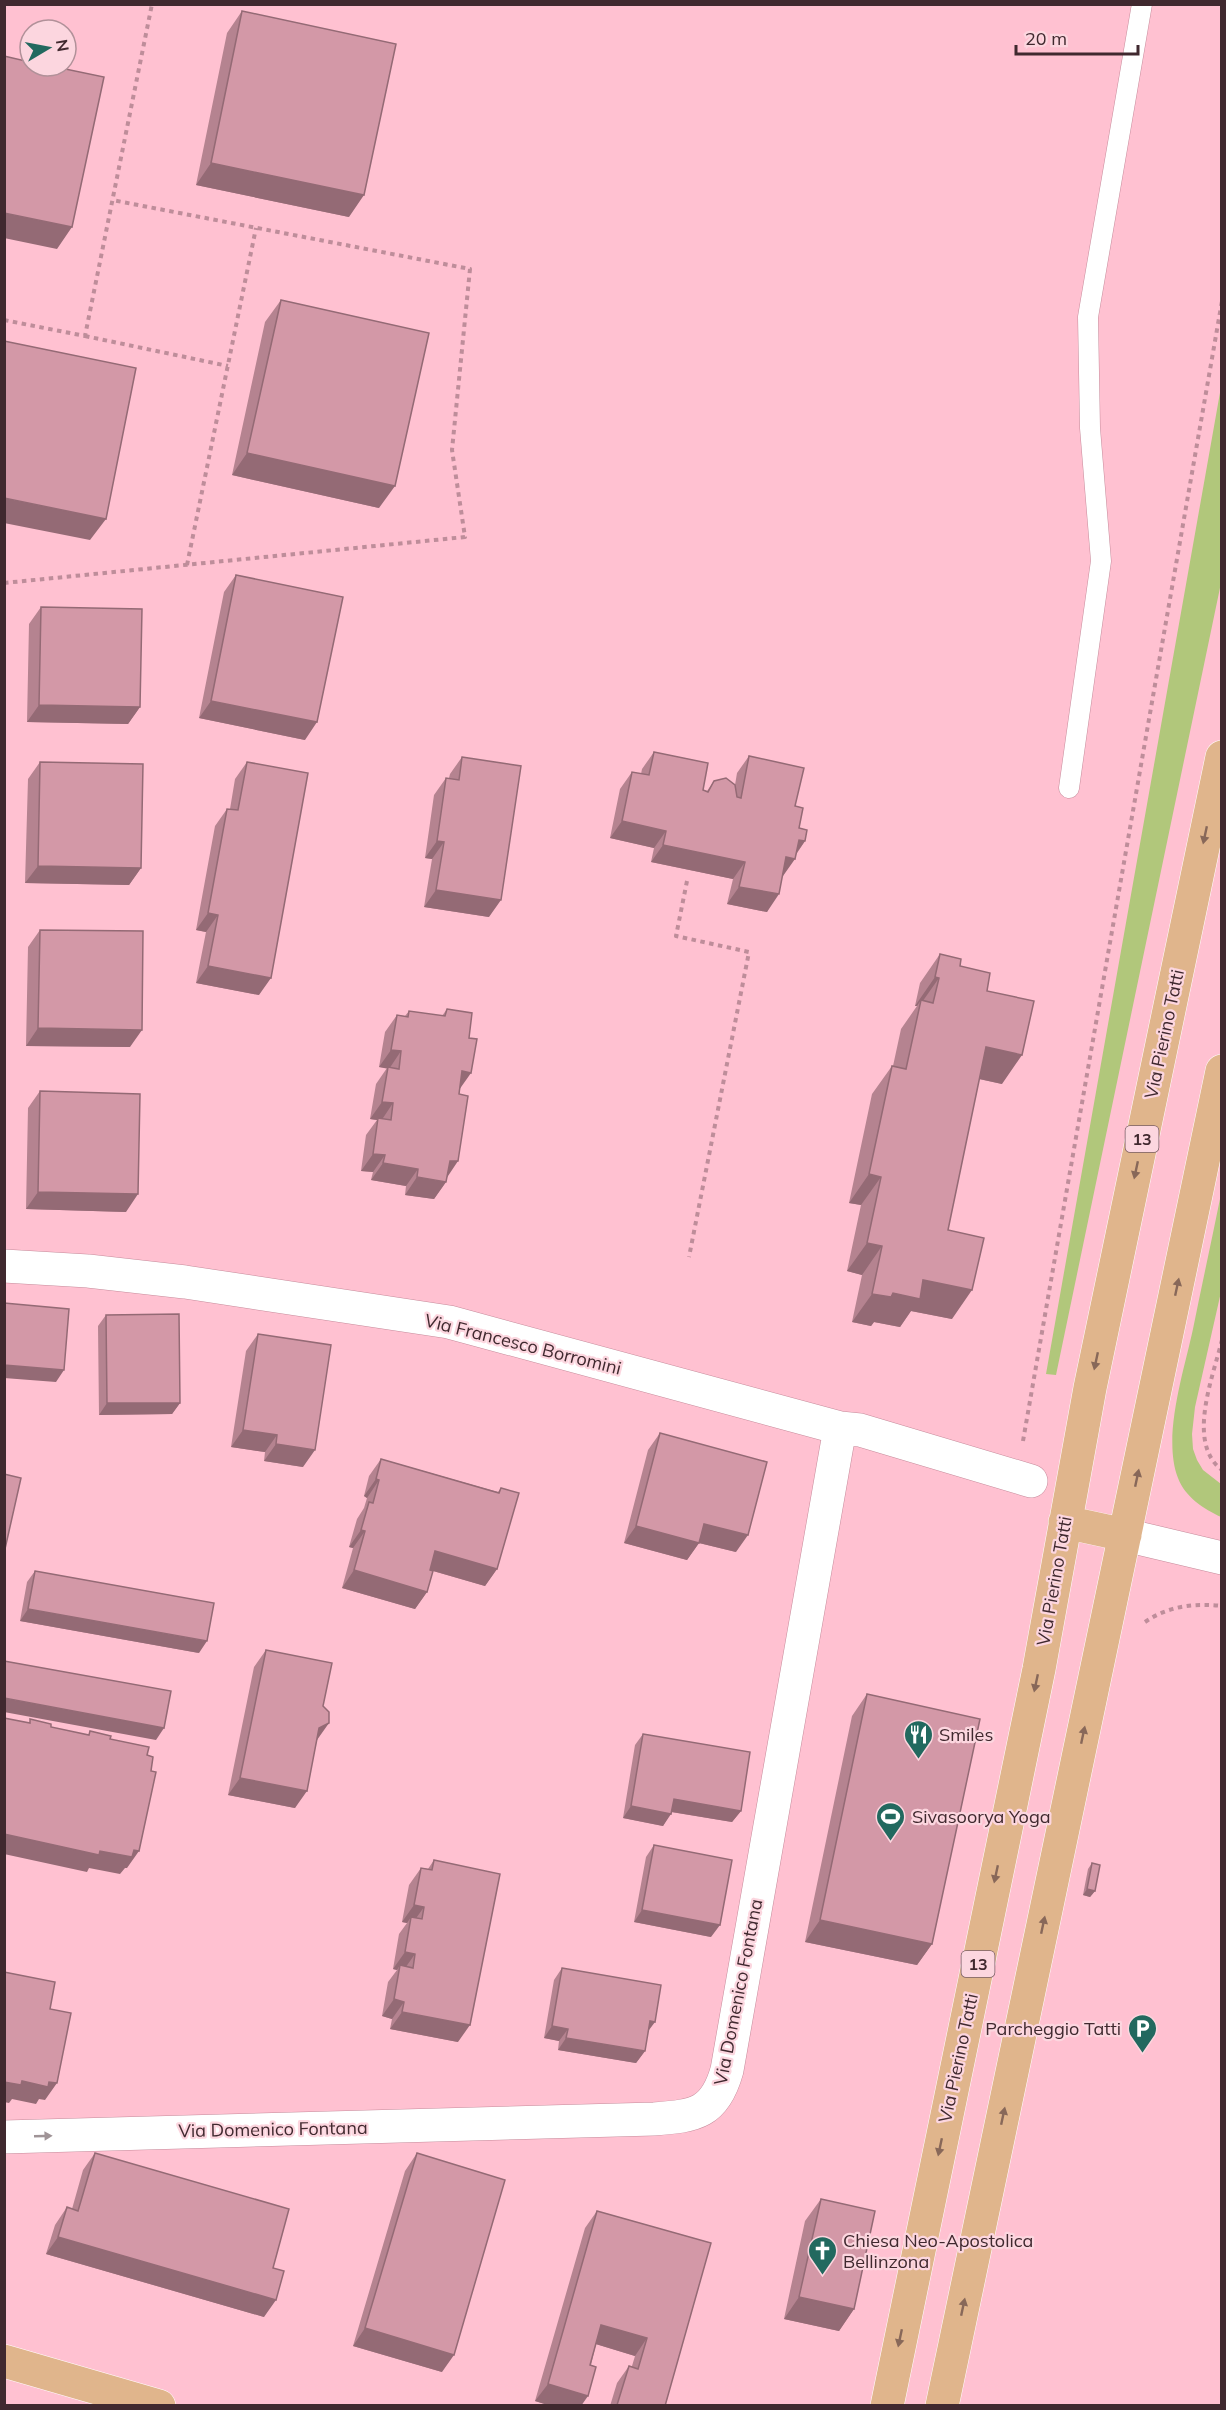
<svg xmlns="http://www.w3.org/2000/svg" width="1226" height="2410" viewBox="0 0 1226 2410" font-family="Mulish,sans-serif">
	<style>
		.green { fill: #b1c77b }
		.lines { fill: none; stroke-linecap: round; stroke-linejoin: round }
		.lane-casing { stroke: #c68b9b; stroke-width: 21 }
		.street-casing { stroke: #c68b9b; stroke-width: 34 }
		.primary-casing { stroke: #fff; stroke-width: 34 }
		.path { stroke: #be8d9a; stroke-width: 4; stroke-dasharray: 4.5 4.5; stroke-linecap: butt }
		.lane { stroke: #fff; stroke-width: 20 }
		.street { stroke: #fff; stroke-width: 33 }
		.primary { stroke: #e0b58c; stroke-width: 33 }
		.wall { fill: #b58390 }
		.shaded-wall { fill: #946a75 }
		.building { fill: #d398a7; stroke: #946a75; stroke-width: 1.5 }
		.oneway { fill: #886859 }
		.oneway2 { fill: #a09497 }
		.labels { text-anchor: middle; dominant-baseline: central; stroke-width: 4.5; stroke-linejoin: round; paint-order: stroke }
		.shield { fill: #fcd6df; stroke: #785d64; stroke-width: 1.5 }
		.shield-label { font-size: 16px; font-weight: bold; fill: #40292f }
		.street-label { font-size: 18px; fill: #40292f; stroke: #fcd6df }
		.poi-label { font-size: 18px; fill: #40292f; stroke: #fcd6df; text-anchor: start }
	</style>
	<rect width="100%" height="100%" fill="#ffc1d1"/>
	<path class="green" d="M1221 387V583L1056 1375 1046 1374Z
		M1221 1194V1292L1195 1407 1192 1434 1193 1449 1197 1460 1203 1470 1221 1484V1517C1204 1509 1185 1497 1178 1478 1162 1437 1184 1371 1193 1329 1202 1284 1212 1239 1221 1194Z"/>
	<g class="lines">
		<defs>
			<path id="lane" d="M1069 788 1101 561 1090 428 1088 317 1142 4"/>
			<path id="street" d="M4 1266 88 1271 185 1282 449 1322 840 1428 860 1430 1031 1481
				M1125 1535 1222 1558
				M4 2137 654 2119C696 2116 715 2113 727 2070L840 1428"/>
			<path id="primary" d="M1065 1522 1125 1535
				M4 2361 159 2406
				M887 2406 1039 1669 1090 1388 1222 757
				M942 2406 1222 1071"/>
		</defs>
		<use href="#lane" class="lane-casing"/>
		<use href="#street" class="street-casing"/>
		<use href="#primary" class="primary-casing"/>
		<path class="path" d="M4 320 85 336 152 4
			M85 336 228 366
			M187 565 256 228
			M4 583 465 537 452 450 470 269 112 200
			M687 881 676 936 749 952 689 1257
			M1222 1340C1213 1377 1186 1443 1222 1470
			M1023 1441 1222 301
			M1145 1622C1168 1606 1194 1603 1222 1606"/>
		<use href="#lane" class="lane"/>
		<use href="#street" class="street"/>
		<use href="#primary" class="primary"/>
	</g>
	<path class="wall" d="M242 11 349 217 196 185 227 33Z
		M281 300 379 508 232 475 265 322Z
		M236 575 305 740 199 718 224 592Z
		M41 607 140 707 128 724 27 722 29 624Z
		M654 752 703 790 707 791 714 781 735 785 737 773 749 756 795 806 799 828 805 841 782 876 767 912 727 904 733 879 651 862 654 848 610 838 620 789 632 772 641 774 642 769Z
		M462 757 489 917 424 907 432 859 425 858 434 795 446 778H449L450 774Z
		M40 762 141 868 129 885 25 883 28 779Z
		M247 762 259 995 196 983 206 932 196 930 215 826 227 809H230L235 779Z
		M40 930 130 1047 26 1046 28 947Z
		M940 954 960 966 987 991 1002 1084 979 1079 948 1230 952 1319 911 1311 900 1327 874 1322 871 1326 852 1322 862 1275 847 1271 861 1205 849 1203 872 1094 892 1066H893L901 1029 917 1006H915L920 983Z
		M447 1009 459 1090 446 1182 434 1199 405 1195 406 1186 371 1180 373 1172 361 1171 366 1135 377 1120 370 1119 376 1084 387 1068 379 1067 385 1032 397 1015 405 1016 409 1011 442 1016Z
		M40 1091 126 1212 26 1209 28 1108Z
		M106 1315 180 1403 172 1414 99 1415 98 1326Z
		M258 1334 303 1467 264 1461 265 1452 231 1447 246 1351Z
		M660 1433 736 1552 699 1543 687 1560 624 1543 648 1450Z
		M381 1459 498 1492 501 1488 497 1569 485 1586 433 1571 427 1592 415 1609 342 1588 353 1548 349 1547 357 1519 364 1508 367 1498 364 1496 369 1476Z
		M35 1571 199 1653 20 1621 27 1582Z
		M266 1650 317 1741 295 1808 228 1795 254 1667Z
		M867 1694 932 1944 917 1965 805 1942 852 1716Z
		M643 1734 741 1811 732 1822 671 1812 663 1826 623 1818 635 1745Z
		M654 1845 711 1937 634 1922 646 1857Z
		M434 1860 458 2042 390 2029 392 2019 382 2016 388 1982 397 1970 393 1969 399 1934 407 1923 402 1922 409 1885 421 1868 428 1869Z
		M1092 1863 1095 1891 1090 1897 1083 1895 1088 1869Z
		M562 1968 648 2031 645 2051 636 2063 558 2050 559 2041 544 2038 554 1980Z
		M95 2153 273 2268 264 2317 46 2254 55 2225 67 2207 72 2209 83 2170Z
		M417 2153 442 2372 353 2346 405 2171Z
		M821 2199 854 2309 839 2331 784 2319 805 2221Z
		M597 2211 711 2243 665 2406H610L617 2383 629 2366H632L635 2356 596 2344 581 2406H551L535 2401 585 2228Z"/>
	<path class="shaded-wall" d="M211 163 364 195 349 217 196 185Z
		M4 213 72 227 57 249 4 238Z
		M247 453 395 486 379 508 232 475Z
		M4 498 106 519 90 540 4 523Z
		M211 701 317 722 305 740 199 718Z
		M39 705 140 707 128 724 27 722Z
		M622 821 666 831 654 848 610 838Z
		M799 840 805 841 793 858 795 859 783 876 774 874Z
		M437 841 444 842 432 859 425 858Z
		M663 845 745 862 733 879 651 862Z
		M38 866 141 868 129 885 25 883Z
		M739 887 779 894 767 912 727 904Z
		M436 890 501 900 489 917 424 907Z
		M208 913 218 915 206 932 196 930Z
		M208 966 271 978 259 995 196 983Z
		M935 977 939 978 920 1005 921 1000 917 1006H915Z
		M38 1028 142 1030 130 1047 26 1046Z
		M986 1047 1022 1055 1002 1084 966 1076Z
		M391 1050 401 1051 389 1069 379 1067Z
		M462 1071 471 1073 459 1090Z
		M382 1102 393 1103 381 1121 378 1118 377 1120 370 1119Z
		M373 1154 385 1155 373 1172 361 1171Z
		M450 1161H458L446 1179Z
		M383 1163 418 1169 406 1186 371 1180Z
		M869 1174 881 1177 861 1205 849 1203Z
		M417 1177 446 1182 434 1199 405 1195Z
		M38 1192 138 1194 126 1212 26 1209Z
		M867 1243 882 1246 862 1275 847 1271Z
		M923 1280 972 1290 952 1319 911 1311 900 1327 874 1322 871 1326 852 1322 872 1294 893 1293Z
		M4 1365 64 1370 56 1382 4 1378Z
		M107 1403H180L172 1414 99 1415Z
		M243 1430 277 1435 265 1452 231 1447Z
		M276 1444 315 1450 303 1467 264 1461Z
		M376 1479 379 1480 367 1498 364 1496Z
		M704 1524 748 1535 736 1552 699 1543 687 1560 624 1543 636 1526Z
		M361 1530 365 1531 353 1548 349 1547Z
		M435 1551 497 1569 485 1586 423 1568Z
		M354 1570 427 1592 415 1609 342 1588Z
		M28 1609 207 1641 199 1653 20 1621Z
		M4 1698 164 1728 156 1740 4 1712Z
		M329 1723 317 1740 307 1745 319 1728Z
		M240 1778 307 1791 295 1808 228 1795Z
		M674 1799 741 1811 732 1822 666 1811Z
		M631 1806 671 1814 663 1826 623 1818Z
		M4 1834 100 1851 134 1850 139 1851 127 1868H125L120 1874 89 1868 87 1872 4 1854Z
		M1087 1889 1095 1891 1090 1897 1083 1895Z
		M414 1905 424 1907 412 1924 411 1917 407 1923 402 1922Z
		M642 1910 720 1925 711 1937 634 1922Z
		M820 1920 932 1944 917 1965 805 1942Z
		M405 1952 415 1954 403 1971 400 1965 397 1970 393 1969Z
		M394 1999 404 2002 392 2019 382 2016Z
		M402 2012 470 2025 458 2042 390 2029Z
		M650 2021 655 2022 646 2034Z
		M552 2026 568 2029 559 2041 544 2038Z
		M566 2038 645 2051 636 2063 558 2050Z
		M22 2081 49 2082 57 2083 45 2100 39 2099 36 2104 12 2099 9 2103 4 2102V2082Z
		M58 2237 276 2300 264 2317 46 2254Z
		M799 2297 854 2309 839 2331 784 2319Z
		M601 2325 647 2338 635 2356 589 2342Z
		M365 2328 454 2355 442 2372 353 2346Z
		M548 2384 588 2396 581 2406H551L535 2401Z"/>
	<path class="building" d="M242 11 396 44 364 195 211 163Z
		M4 56 30 62V66H51L104 77 72 227 4 213Z
		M281 300 429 333 395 486 247 453Z
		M4 341 136 368 106 519 4 498Z
		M236 575 343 597 317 722 211 701Z
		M41 607 142 609 140 707 39 705Z
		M654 752 708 763 703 790 708 792 714 781 726 778 735 785 737 797 741 798 749 756 804 768 795 806 803 808 799 828 807 830 805 841 799 840 795 859 786 857 779 894 739 887 745 862 663 845 666 831 622 821 632 772 649 775Z
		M462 757 521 766 501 900 436 890 444 842 437 841 446 778 459 780Z
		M40 762 143 764 141 868 38 866Z
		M247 762 308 773 271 978 208 966 218 915 208 913 227 809 238 810Z
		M40 930 143 931 142 1030 38 1028Z
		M940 954 961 959 960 966 990 973 987 991 1034 1001 1022 1055 986 1047 948 1230 984 1238 972 1290 923 1280 920 1299 893 1293 891 1297 872 1294 882 1246 867 1243 881 1177 869 1174 892 1066 906 1069 921 1000 933 1003 939 978 935 977Z
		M447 1009 472 1013 469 1038 477 1039 471 1073 462 1071 459 1094 468 1096 458 1161H450L446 1182 417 1177 418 1169 383 1163 385 1155 373 1154 378 1118 391 1120 393 1103 382 1102 388 1067 399 1069 401 1051 391 1050 397 1015 408 1017 409 1011 445 1016Z
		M40 1091 140 1094 138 1194 38 1192Z
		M4 1303 69 1309 64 1370 4 1365Z
		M179 1314 180 1403H107L106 1315Z
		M258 1334 331 1345 315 1450 276 1444 277 1435 243 1430Z
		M660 1433 767 1462 748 1535 704 1524 699 1543 636 1526Z
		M381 1459 499 1493 501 1488 519 1493 497 1569 435 1551 430 1570 433 1571 427 1592 354 1570 365 1531 361 1530 369 1502 373 1503 379 1480 376 1479Z
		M4 1474 21 1478 5 1549H4Z
		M35 1571 214 1603 207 1641 28 1609Z
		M266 1650 332 1663 323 1706 329 1712V1723L319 1728 307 1791 240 1778Z
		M4 1661 171 1691 164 1728 4 1698Z
		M867 1694 980 1719 932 1944 820 1920Z
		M4 1718 30 1723V1719L51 1724V1727L89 1735 90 1731 111 1736 110 1739 149 1747 147 1755 153 1757 151 1771 156 1772 139 1851 134 1850 132 1857 100 1851 99 1855 4 1834Z
		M643 1734 750 1752 741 1811 674 1799 671 1814 631 1806Z
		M654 1845 732 1860 720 1925 642 1910Z
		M434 1860 500 1874 470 2025 402 2012 404 2002 394 1999 400 1965 413 1968 415 1954 405 1952 411 1917 422 1919 424 1907 414 1905 421 1868 432 1870Z
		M1092 1863 1100 1865 1095 1891 1087 1889Z
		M562 1968 661 1985 655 2022 650 2021 645 2051 566 2038 568 2029 552 2026Z
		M4 1972 55 1982 50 2009 71 2013 57 2083 49 2082 48 2087 22 2081 21 2085 4 2082Z
		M95 2153 289 2209 273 2268 284 2271 276 2300 58 2237 67 2207 78 2211Z
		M417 2153 505 2180 454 2355 365 2328Z
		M821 2199 875 2211 854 2309 799 2297Z
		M597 2211 711 2243 665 2406 617 2405 629 2366 638 2369 647 2338 601 2325 590 2365 596 2367 588 2396 548 2384Z"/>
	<defs><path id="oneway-solid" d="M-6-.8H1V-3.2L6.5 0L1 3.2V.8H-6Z" transform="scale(1.5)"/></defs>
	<g class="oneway">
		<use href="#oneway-solid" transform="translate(1205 835) rotate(102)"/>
		<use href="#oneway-solid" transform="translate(1136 1170) rotate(102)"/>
		<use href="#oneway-solid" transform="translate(1177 1287) rotate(-78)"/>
		<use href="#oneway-solid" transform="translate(1096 1361) rotate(102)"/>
		<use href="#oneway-solid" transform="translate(1137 1478) rotate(-78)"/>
		<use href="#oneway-solid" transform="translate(1036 1683) rotate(102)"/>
		<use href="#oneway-solid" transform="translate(1083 1735) rotate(-78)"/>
		<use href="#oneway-solid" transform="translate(996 1874) rotate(102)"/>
		<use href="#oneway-solid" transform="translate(1043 1925) rotate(-78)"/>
		<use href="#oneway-solid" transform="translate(1003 2116) rotate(-78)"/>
		<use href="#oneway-solid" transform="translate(940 2147) rotate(102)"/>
		<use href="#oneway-solid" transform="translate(963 2307) rotate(-78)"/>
		<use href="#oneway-solid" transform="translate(900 2338) rotate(102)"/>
	</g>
	<use class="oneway2" href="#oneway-solid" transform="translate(43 2136) rotate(-2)"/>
	<defs>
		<symbol id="restaurant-pin" viewBox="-11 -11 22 30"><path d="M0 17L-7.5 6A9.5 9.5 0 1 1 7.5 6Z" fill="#22695f" stroke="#fcd6df"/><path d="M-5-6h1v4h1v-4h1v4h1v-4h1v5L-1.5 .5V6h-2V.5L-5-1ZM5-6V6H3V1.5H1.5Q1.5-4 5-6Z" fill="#fff"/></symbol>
		<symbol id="stadium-pin" viewBox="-11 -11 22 30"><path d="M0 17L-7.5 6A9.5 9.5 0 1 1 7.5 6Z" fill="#22695f" stroke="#fcd6df"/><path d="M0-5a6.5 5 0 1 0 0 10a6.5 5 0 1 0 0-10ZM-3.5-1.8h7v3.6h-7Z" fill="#fff"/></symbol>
		<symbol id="parking-pin" viewBox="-11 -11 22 30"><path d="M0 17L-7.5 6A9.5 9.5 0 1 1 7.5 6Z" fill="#22695f" stroke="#fcd6df"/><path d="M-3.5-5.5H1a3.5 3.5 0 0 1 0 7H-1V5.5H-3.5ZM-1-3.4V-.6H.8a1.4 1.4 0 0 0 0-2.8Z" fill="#fff"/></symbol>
		<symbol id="church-pin" viewBox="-11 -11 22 30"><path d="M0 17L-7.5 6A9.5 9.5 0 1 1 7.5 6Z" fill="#22695f" stroke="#fcd6df"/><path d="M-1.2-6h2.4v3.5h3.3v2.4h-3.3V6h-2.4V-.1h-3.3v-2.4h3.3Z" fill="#fff"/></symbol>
	</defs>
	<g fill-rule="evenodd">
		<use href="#restaurant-pin" x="902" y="1718" width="33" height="45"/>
		<use href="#stadium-pin" x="874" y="1800" width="33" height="45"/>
		<use href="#parking-pin" x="1126" y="2012" width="33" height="45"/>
		<use href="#church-pin" x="806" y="2234" width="33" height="45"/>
	</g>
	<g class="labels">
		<g class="shield">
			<rect x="1125.5" y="1126" width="33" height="26" rx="4.5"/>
			<rect x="961.5" y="1951" width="33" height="26" rx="4.5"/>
		</g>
		<g class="shield-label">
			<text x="1142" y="1139">13</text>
			<text x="978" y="1964">13</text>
		</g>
		<g class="street-label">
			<text transform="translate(1164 1034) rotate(-78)">Via Pierino Tatti</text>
			<text transform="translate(523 1344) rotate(14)">Via Francesco Borromini</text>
			<text transform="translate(1054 1581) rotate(-80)">Via Pierino Tatti</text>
			<text transform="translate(738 1992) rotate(-79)">Via Domenico Fontana</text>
			<text transform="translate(958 2058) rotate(-78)">Via Pierino Tatti</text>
			<text transform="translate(273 2129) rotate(-1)">Via Domenico Fontana</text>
		</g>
		<g class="poi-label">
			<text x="939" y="1734">Smiles</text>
			<text x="912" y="1816">Sivasoorya Yoga</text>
			<text x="1121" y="2028" text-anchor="end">Parcheggio Tatti</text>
			<text x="843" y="2240">Chiesa Neo-Apostolica<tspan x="843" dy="21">Bellinzona</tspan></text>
		</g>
	</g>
	<rect width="1226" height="2410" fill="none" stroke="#40292f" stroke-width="12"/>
	<g transform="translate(48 48) rotate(80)"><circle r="28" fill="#fcd6df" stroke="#b19199" stroke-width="1.5"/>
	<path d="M0-4.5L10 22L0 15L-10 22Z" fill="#22695f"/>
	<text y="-9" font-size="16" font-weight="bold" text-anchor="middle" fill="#40292f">N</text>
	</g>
	<path d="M1016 45v9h122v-9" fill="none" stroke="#40292f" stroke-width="3"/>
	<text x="1025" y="45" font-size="18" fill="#40292f" stroke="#fcd6df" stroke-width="4.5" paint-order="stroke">20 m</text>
</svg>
